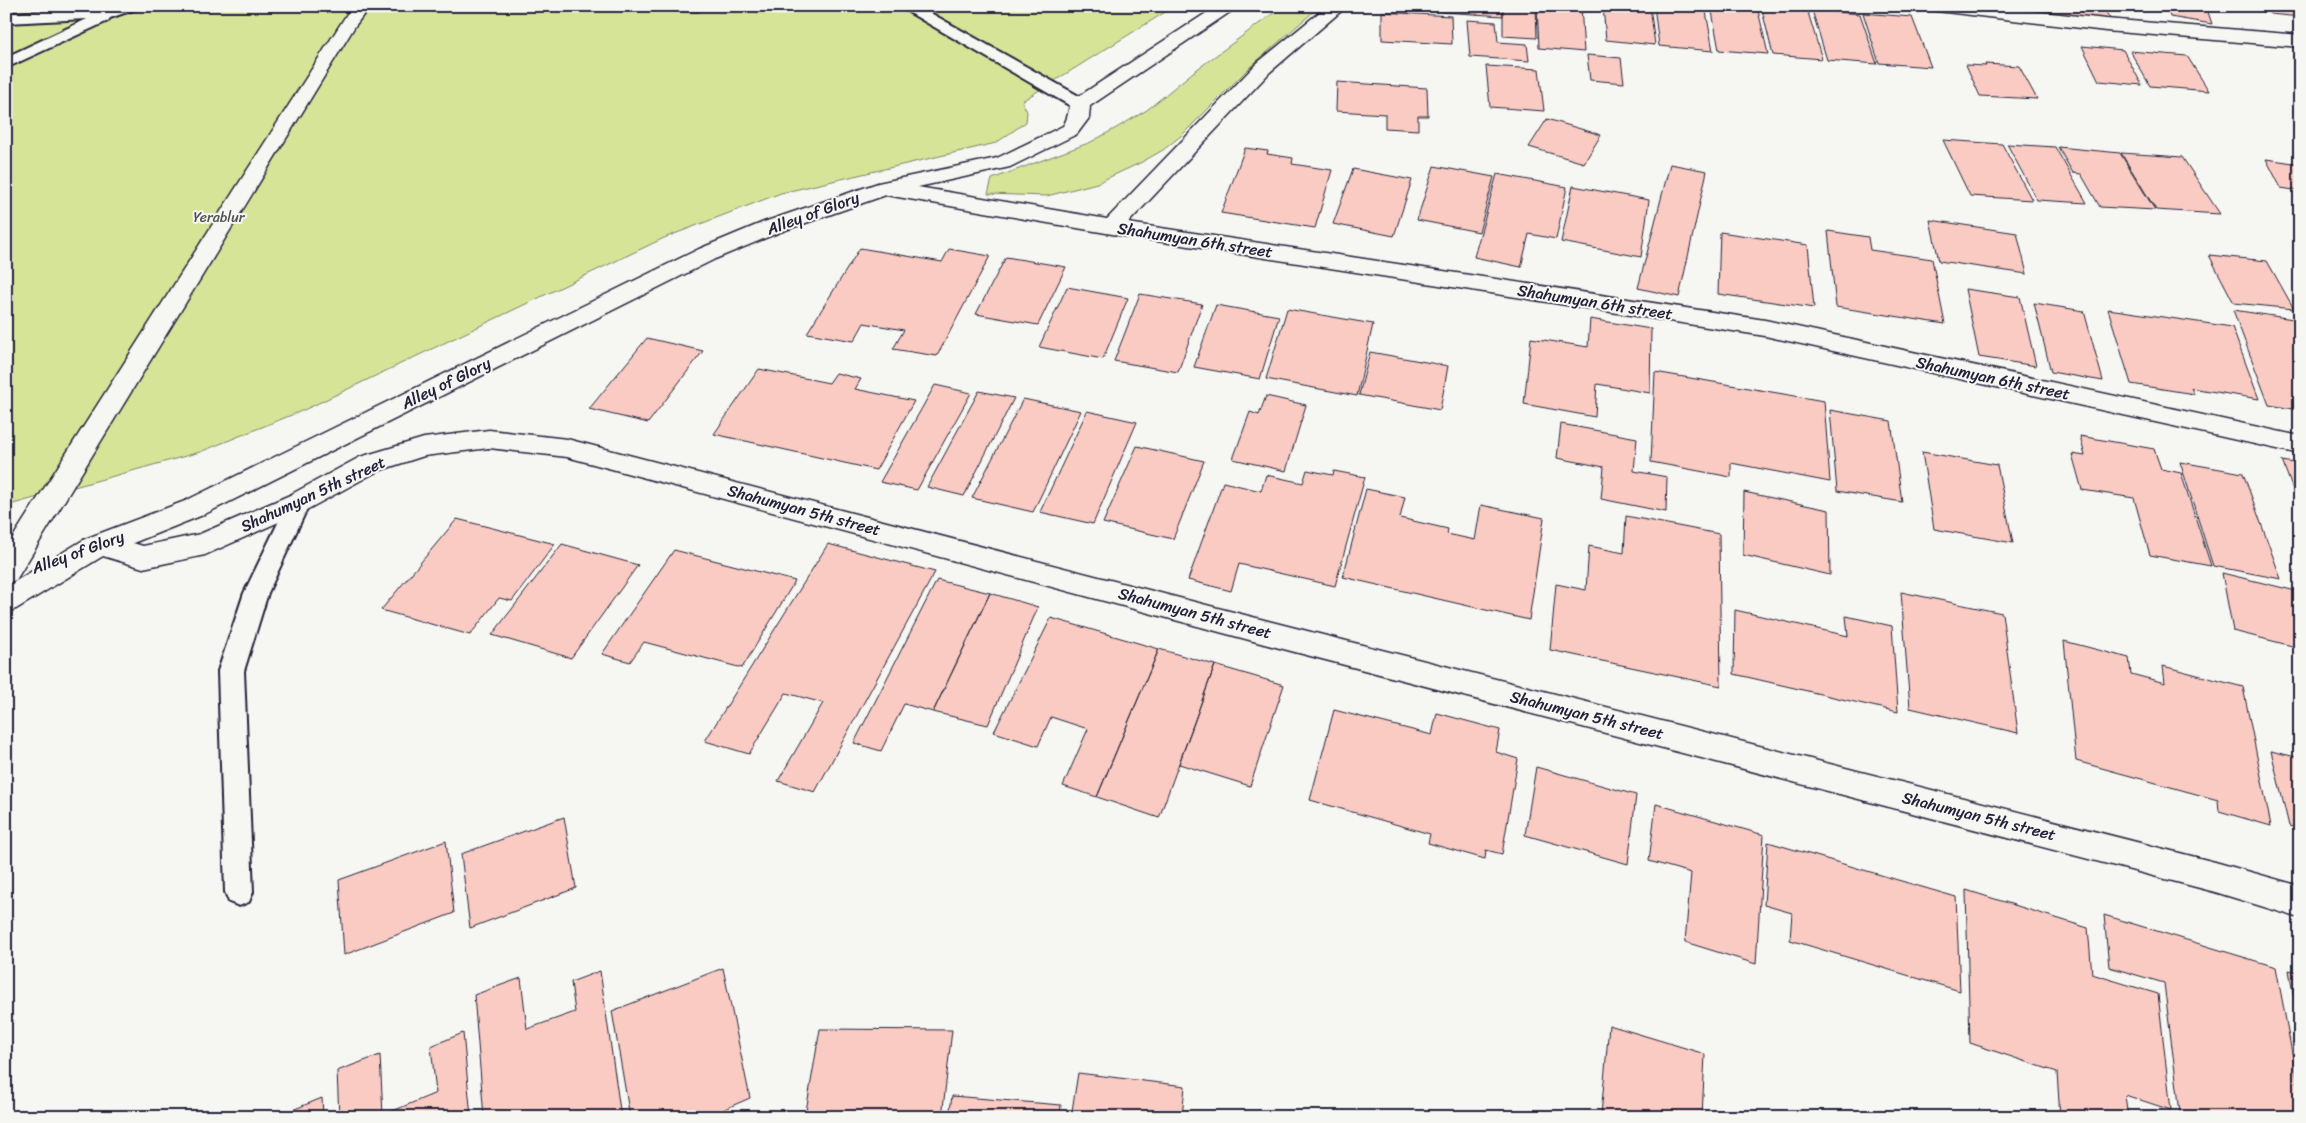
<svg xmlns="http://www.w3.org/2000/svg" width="2306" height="1123" viewBox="0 0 2306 1123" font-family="Sriracha,sans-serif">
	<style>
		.green { fill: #d6e498; stroke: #7c836a }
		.building { fill: #facbc2; stroke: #22223b }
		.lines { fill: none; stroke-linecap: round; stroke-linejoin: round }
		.lane-casing { stroke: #22223b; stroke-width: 4 }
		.street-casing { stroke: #22223b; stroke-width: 3 }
		.lane { fill: #f6f6f2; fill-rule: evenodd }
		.street { fill: #f6f6f2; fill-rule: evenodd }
		.labels { text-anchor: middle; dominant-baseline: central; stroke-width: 4; stroke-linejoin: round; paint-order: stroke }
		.far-park-label { font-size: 14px; fill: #4f5252; stroke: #f6f6f2 }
		.street-label { font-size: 16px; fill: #22223b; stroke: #f6f6f2 }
	</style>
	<rect width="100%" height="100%" fill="#f6f6f2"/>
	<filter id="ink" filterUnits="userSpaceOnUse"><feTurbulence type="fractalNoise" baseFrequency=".02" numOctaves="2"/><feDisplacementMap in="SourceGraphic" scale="10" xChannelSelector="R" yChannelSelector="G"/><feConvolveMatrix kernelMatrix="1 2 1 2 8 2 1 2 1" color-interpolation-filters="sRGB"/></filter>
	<g filter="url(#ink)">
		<path class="green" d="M6 6H1175L1022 101 1027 112 1026 122 996 143 781 193 664 238 304 410 200 452 6 506Z
			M1283 6H1320L1250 67 1182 135 1163 150 1142 162 1097 183 1047 196 988 194 992 179 1091 142 1118 127 1147 110 1192 73Z"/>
		<path class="building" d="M658 6H702L699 12 655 11Z
			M1429 6H1502L1503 16 1443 12Z
			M1503 6H1536L1537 38 1503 36Z
			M1537 6H1581L1584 52 1539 48Z
			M1603 6H1650L1655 45 1606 40Z
			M1654 6H1705L1713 51 1659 46Z
			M1711 6H1757L1768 54 1719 50Z
			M1761 6 1807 9 1822 59 1773 55Z
			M2046 6H2102L2111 20 2052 16Z
			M2167 6H2206L2212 24 2170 17Z
			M2265 6H2300V17L2270 14Z
			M1812 10 1860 14 1877 64 1827 60Z
			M1382 12 1451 16 1452 44 1382 40Z
			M1863 13 1912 17 1931 67 1879 63Z
			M1467 20 1496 22 1498 42 1527 44 1529 61 1470 57Z
			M2082 46 2123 50 2142 85 2099 81Z
			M2130 51 2187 56 2209 91 2150 86Z
			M1587 55 1621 58 1624 83 1590 80Z
			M1985 64 2019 66 2037 99 1980 96 1966 65 1986 66Z
			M1486 66 1539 69 1544 111 1490 107Z
			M1337 82 1427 88 1428 116H1418V130L1385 128V114L1336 111Z
			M1547 119 1601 135 1584 163 1529 147Z
			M1943 140 2002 144 2032 200 1970 196Z
			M2007 144 2055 147 2087 203 2037 200Z
			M2058 147 2120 153 2155 210 2100 207 2081 174 2073 173Z
			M1245 148 1268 151 1267 154 1293 158 1292 164 1332 170 1315 228 1221 213Z
			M2121 153 2182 157 2220 214 2156 210Z
			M2266 159 2300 164V191L2281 188Z
			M1670 164 1707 171 1679 297 1638 288Z
			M1434 166 1494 177 1479 232 1417 220Z
			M1353 169 1412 180 1394 236 1333 224Z
			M1497 174 1567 187 1556 239 1529 234 1521 267 1474 257Z
			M1573 186 1649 200 1641 257 1561 242Z
			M1930 220 2017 233 2027 274 1939 261Z
			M1828 231 1868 237 1870 250 1932 259 1945 324 1836 307Z
			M1720 232 1808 245 1814 308 1718 294Z
			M860 248 942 262 949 249 990 256 937 356 893 349 904 330 864 323 854 341 807 333Z
			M2209 255 2267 261 2294 309 2234 303Z
			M1006 257 1066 267 1038 325 976 314Z
			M1067 287 1128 298 1103 359 1039 347Z
			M1965 289 2020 297 2036 366 1979 357Z
			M1140 294 1202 304 1178 372 1114 361Z
			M2034 303 2084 311 2103 381 2051 372Z
			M1216 305 1279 316 1260 379 1194 367Z
			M1287 309 1373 324 1357 396 1266 379Z
			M2108 309 2232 327 2259 399 2191 388 2194 394 2131 384Z
			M2233 310 2300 320V410L2269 405Z
			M1590 319 1651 329 1650 393 1597 384 1595 417 1524 404 1531 338 1588 347Z
			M647 338 703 351 648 423 589 409Z
			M1370 352 1448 366 1440 410 1359 395Z
			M759 369 829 383 836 373 861 379 855 389 914 401 876 470 714 434Z
			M1655 372 1824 401 1830 482 1731 463V477L1651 462Z
			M935 385 971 393 917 490 880 482Z
			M979 391 1014 398 964 496 927 487Z
			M1266 396 1306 405 1286 471 1233 459 1250 412 1259 415Z
			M1023 399 1081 411 1033 512 972 498Z
			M1830 410 1891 421 1902 502 1837 491Z
			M1087 411 1137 422 1093 524 1040 512Z
			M1561 424 1637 438 1634 471 1667 477 1666 512 1601 499 1604 467 1557 458Z
			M2080 436 2154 449 2161 469 2181 473 2211 566 2150 555 2134 498 2082 490 2072 454 2085 456Z
			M1137 446 1204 461 1173 539 1103 523Z
			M1922 452 1997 465 2013 543 1934 529Z
			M2282 461 2300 464V508Z
			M2180 462 2243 473 2281 579 2213 566Z
			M1307 470 1333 475 1334 471 1365 477 1335 586 1239 564 1231 591 1188 580 1223 482 1261 491 1266 475 1303 483Z
			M1366 489 1405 497 1400 518 1448 529 1447 534 1475 540 1481 505 1544 518 1529 620 1343 577Z
			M1744 492 1829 510 1830 575 1743 555Z
			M1626 516 1719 534 1721 686 1550 650 1556 584 1586 590 1589 546 1624 553Z
			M457 519 555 544 512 601 499 598 470 635 381 610Z
			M562 544 638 565 571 658 492 635Z
			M828 544 935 572 815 792 778 781 823 703 786 693 749 754 705 741Z
			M674 550 795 581 742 668 644 642 630 662 602 654Z
			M2222 573 2300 592V648L2233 631Z
			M937 580 990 593 933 712 904 704 881 751 854 743Z
			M1901 592 2002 613 2018 733 1910 708Z
			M990 593 1038 607 988 725 933 712Z
			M1735 610 1848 636 1846 616 1892 626 1898 712 1734 674Z
			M1051 618 1159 649 1097 797 1063 786 1088 729 1051 717 1038 746 994 732Z
			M2064 641 2129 658 2131 674 2165 683 2163 666 2243 687 2271 826 2219 811 2218 800 2076 761Z
			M1159 649 1215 665 1159 818 1097 797Z
			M1215 665 1284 685 1250 786 1179 764Z
			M1334 710 1432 735 1437 713 1500 730 1496 752 1518 759 1502 854 1486 850 1485 859 1428 843 1430 834 1310 800Z
			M2271 751 2300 758V829L2289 826Z
			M1536 767 1636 795 1628 864 1525 835Z
			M1656 804 1764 835 1756 964 1685 942 1691 873 1649 861Z
			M564 817 576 888 470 928 461 854Z
			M446 841 454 913 344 955 339 880Z
			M1768 842 1956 897 1960 991 1790 940 1792 913 1764 905Z
			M1966 890 2088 928 2092 974 2158 994 2171 1110 2125 1095 2128 1117H2060L2057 1072 1970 1043Z
			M2104 915 2276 967 2300 1096V1117H2194L2180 1112 2164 983 2109 967Z
			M723 968 750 1098 706 1117H630L612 1011Z
			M2289 970 2300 973V1034Z
			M600 971 621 1117H484L474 995 521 978 527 1029 575 1012 571 982Z
			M1609 1025 1705 1054 1702 1117H1607L1601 1115Z
			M820 1029 952 1030 942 1117H805Z
			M463 1033 471 1117H339L337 1071 380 1055 383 1115 436 1093 431 1046Z
			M1078 1073 1185 1086 1182 1117H1071Z
			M952 1096 1061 1105 1060 1117H949Z
			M322 1098 323 1117H280V1115Z"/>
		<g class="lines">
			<defs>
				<path id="lane" d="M116 6H138L136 9 110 18 108 21 6 68V57L87 19 6 23V13L111 8Z
					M898 6H918L1086 100 1089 104 1086 108H1074Z
					M299 493 307 496 310 502 268 593 244 671 253 892 249 902 239 906 229 902 225 892 218 671 244 593 291 496Z"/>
				<path id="street" d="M352 6H375L364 14 355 26 16 580 6 583V548Z
					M1217 6H1239L1090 106 1089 118 1077 134 1010 167 918 187 1107 219 1256 64 1327 6H1347L1270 72 1128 223 1765 320 2300 436V454L1765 336 1112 234 886 195 780 232 715 259 203 515 133 543 143 546 200 534 290 495 360 457 424 438 489 430 567 439 1268 621 2215 862 2300 886V918L2215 892 1268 645 567 457 489 448 424 456 378 471 308 509 205 555 143 568 103 556 16 609 6 612V587L85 539 185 501 699 249 764 222 878 183 997 158 1063 126C1070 116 1067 108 1073 100Z
					M1928 6H1988L2106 19 2300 35V47L2106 31 1937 11 1931 10Z"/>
			</defs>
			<use href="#lane" class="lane-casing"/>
			<use href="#street" class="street-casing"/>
			<use href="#lane" class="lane"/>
			<use href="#street" class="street"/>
		</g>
	</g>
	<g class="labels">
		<g class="far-park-label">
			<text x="219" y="217">Yerablur</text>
		</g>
		<g class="street-label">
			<text transform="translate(813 213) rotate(-20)">Alley of Glory</text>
			<text transform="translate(1195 240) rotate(9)">Shahumyan 6th street</text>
			<text transform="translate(1595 302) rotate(9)">Shahumyan 6th street</text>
			<text transform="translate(1993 378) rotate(12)">Shahumyan 6th street</text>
			<text transform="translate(446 383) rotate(-26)">Alley of Glory</text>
			<text transform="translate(313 494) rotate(-25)">Shahumyan 5th street</text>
			<text transform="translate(804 510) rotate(15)">Shahumyan 5th street</text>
			<text transform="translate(78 552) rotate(-20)">Alley of Glory</text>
			<text transform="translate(1195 613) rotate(15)">Shahumyan 5th street</text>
			<text transform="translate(1587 715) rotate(14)">Shahumyan 5th street</text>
			<text transform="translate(1979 816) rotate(14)">Shahumyan 5th street</text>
		</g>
	</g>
	<rect width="2306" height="1123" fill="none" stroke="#f6f6f2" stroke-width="25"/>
	<rect x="12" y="12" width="2281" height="1098" fill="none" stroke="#22223b" stroke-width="2" filter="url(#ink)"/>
</svg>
